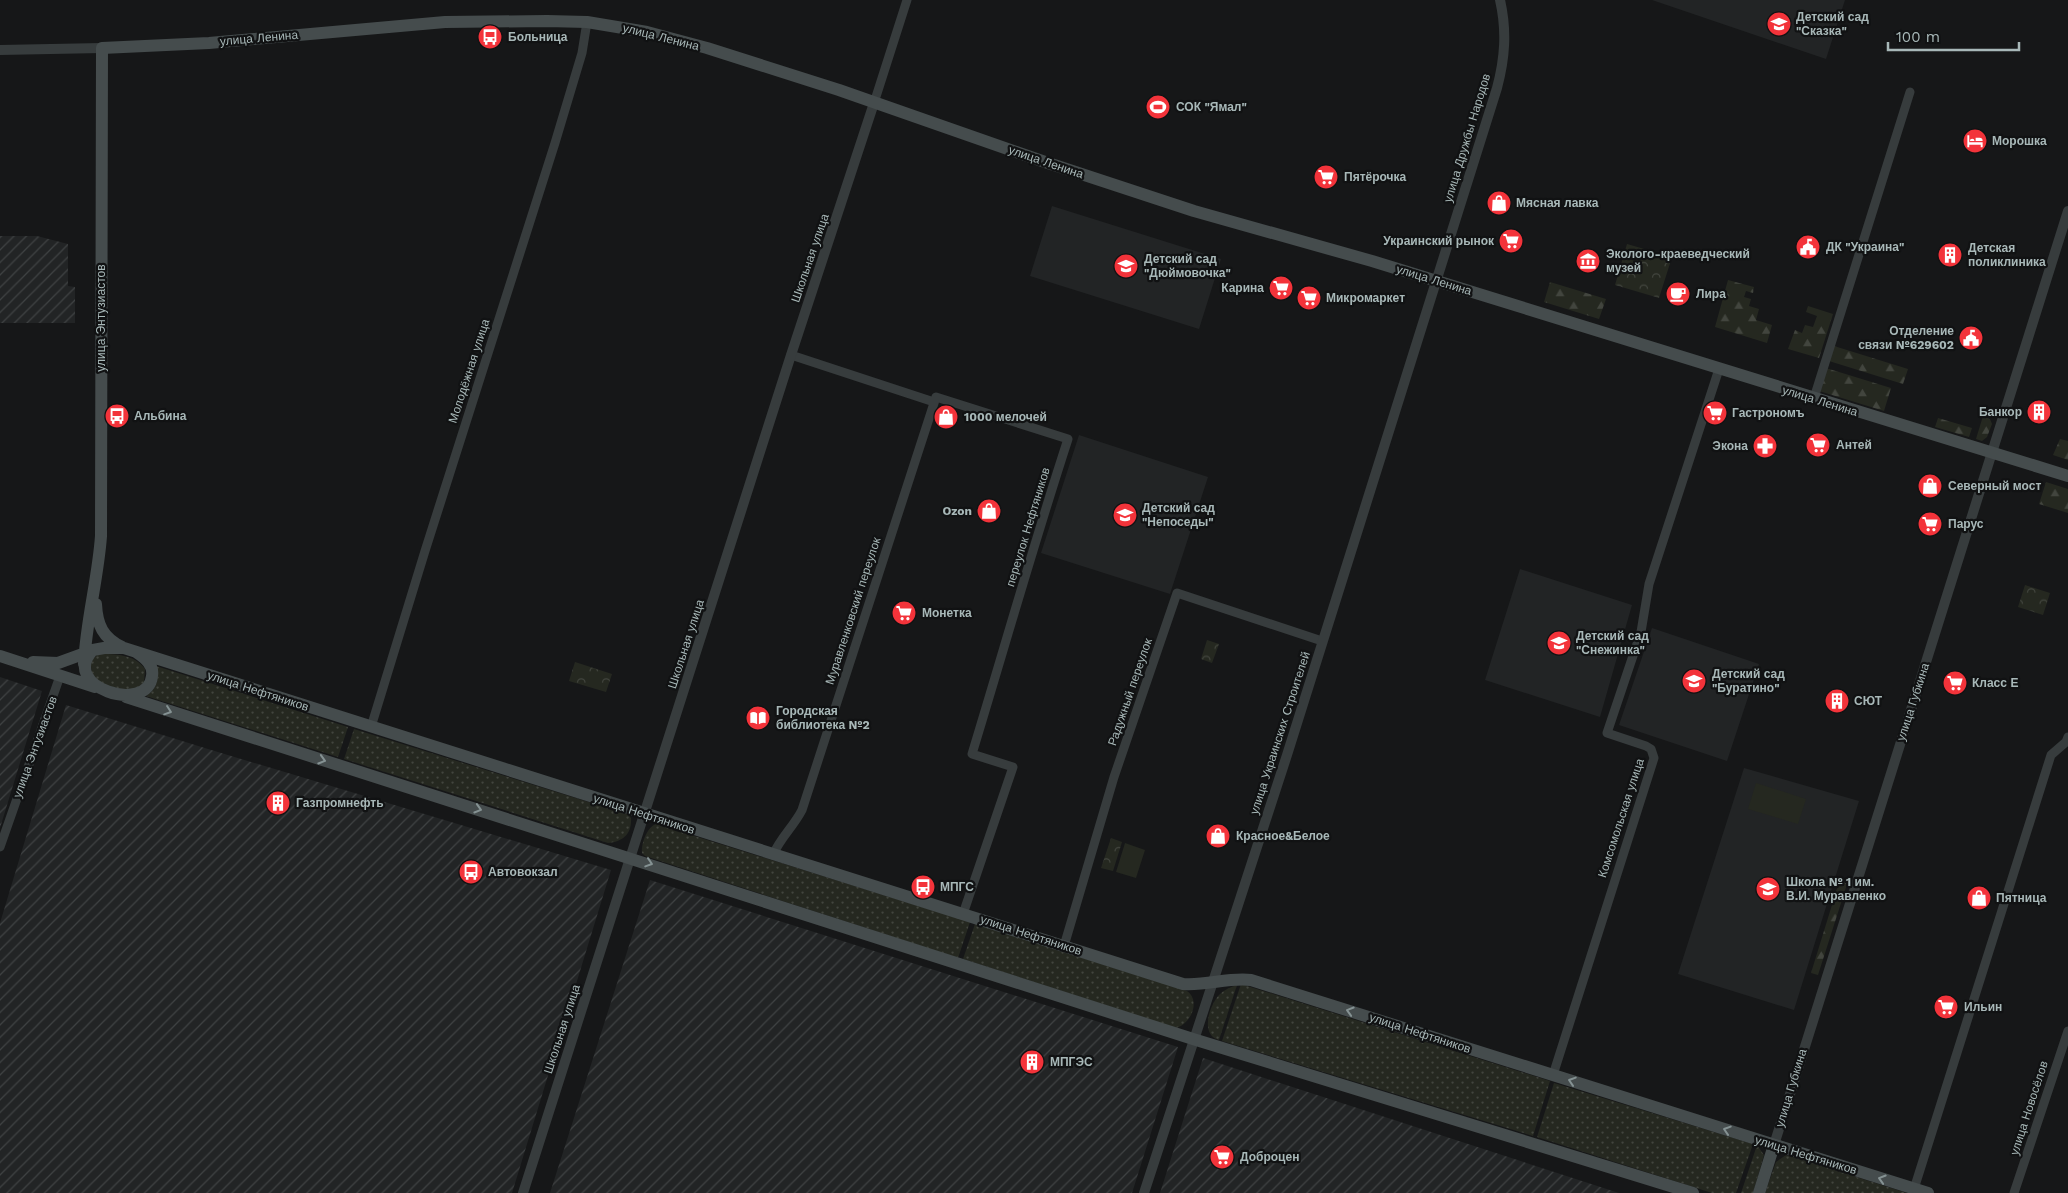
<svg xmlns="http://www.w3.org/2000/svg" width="2068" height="1193" viewBox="0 0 2068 1193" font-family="'Work Sans',sans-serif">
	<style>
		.built { fill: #222425 }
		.industrial { fill: url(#industrial-furrows) }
		.grass { fill: url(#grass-dots) }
		.forest { fill: url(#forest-firs) }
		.park { fill: url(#park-crowns) }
		.pitch { fill: #252820 }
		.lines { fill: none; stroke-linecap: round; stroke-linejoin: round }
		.minor { stroke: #373c3d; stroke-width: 9 }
		.tertiary { stroke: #373c3d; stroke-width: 10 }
		.secondary { stroke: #454c4d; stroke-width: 12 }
		.oneway { stroke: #859293 }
		.labels { text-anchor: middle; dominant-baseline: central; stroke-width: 4.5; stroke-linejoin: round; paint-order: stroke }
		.poi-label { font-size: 12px; font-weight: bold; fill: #a8b8b8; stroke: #111213; text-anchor: start }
		.street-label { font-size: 12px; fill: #a8b8b8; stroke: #111213 }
	</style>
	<defs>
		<pattern id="industrial-furrows" width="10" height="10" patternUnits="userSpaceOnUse" patternTransform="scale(1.25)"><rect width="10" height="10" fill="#222425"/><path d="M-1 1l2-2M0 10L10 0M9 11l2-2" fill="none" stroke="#3f4243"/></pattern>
		<pattern id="grass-dots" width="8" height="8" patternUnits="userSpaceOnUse" patternTransform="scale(1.25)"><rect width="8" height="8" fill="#252820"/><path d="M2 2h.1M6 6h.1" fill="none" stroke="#42453e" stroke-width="1.8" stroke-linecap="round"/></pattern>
		<pattern id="forest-firs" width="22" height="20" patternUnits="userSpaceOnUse" patternTransform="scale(1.25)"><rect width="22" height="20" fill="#252820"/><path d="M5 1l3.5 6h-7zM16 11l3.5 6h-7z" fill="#42453e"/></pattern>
		<pattern id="park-crowns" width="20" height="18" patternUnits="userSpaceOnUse" patternTransform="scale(1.25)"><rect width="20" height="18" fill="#252820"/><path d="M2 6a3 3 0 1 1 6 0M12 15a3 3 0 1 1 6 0" fill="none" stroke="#42453e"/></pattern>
	</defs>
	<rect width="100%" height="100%" fill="#161718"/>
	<path class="built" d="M1652 0H1845L1826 59Z
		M1052 206 1221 259 1199 329 1030 276Z
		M1079 435 1208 477 1170 594 1041 553Z
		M1520 569 1632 605 1600 717 1485 680Z
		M1652 628 1759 664 1727 761 1619 725Z
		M1744 768 1859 801 1794 1010 1678 974Z"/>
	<path class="industrial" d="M0 236H37L68 244V286L75 287V323H0Z
		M0 677 42 691 0 828Z
		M66 705 208 749 611 870 512 1193H0V923Z
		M650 880 1178 1047 1132 1193H550Z
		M1203 1058 1619 1193H1160Z"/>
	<path class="grass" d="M98 654C116 654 134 654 145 669L144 682 134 692 101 684 93 678 90 662Z
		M156 666 348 727 338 757 146 696C157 689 159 679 156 666Z
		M354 729 627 814 631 818C632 834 623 842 608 843L344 759Z
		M656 824 970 922 958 958 645 856 642 853C641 844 647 827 656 824Z
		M975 924 1187 991C1201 1001 1191 1024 1176 1028L963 959Z
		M1241 984 1550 1081 1533 1136 1222 1041Z
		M1237 985 1219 1040C1200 1035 1209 1006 1219 995 1224 990 1230 987 1237 985Z
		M1554 1083 1753 1144 1736 1193H1712L1537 1137Z
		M1757 1145 1764 1155 1753 1193H1741Z
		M1786 1155 1790 1156 1907 1193H1765L1776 1162Z"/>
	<path class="forest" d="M1728 280 1754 287 1753 293 1746 291 1744 297 1751 299 1749 306 1759 309 1756 320 1772 325 1767 343 1715 327Z
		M1550 282 1606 299 1599 319 1544 302Z
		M1808 306 1833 314 1819 358 1788 349 1795 330 1802 333 1805 325 1813 327 1817 316 1806 312Z
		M1834 346 1908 369 1903 384 1829 361Z
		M1826 368 1891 388 1884 411 1819 391Z
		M1983 416 1990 419 1992 424 1987 437 1982 441 1976 439Z
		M1938 418 1972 428 1969 437 1935 427Z
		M2060 439 2068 441V460L2053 455Z
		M2046 482 2068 489V513L2039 504Z
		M1840 879 1848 881 1818 975 1811 973Z"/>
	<path class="park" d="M1627 244 1672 257 1659 298 1615 285Z
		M2025 585 2050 593 2043 615 2018 607Z
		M1207 640 1219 644 1212 663 1201 659Z
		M575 662 612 674 606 692 569 681Z
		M1111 838 1122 842 1113 871 1101 868Z"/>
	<path class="pitch" d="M1756 783 1806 799 1798 824 1748 809Z
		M1125 843 1145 850 1136 878 1116 872Z"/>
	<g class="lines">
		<path class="minor" d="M874 103 907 0
			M791 355 934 402
			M1814 398 1910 92
			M371 727 425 551 555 143 582 53 587 22
			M0 847 60 676
			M773 855C780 838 794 826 802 810L936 397 1068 439C1034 543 1004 649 972 754L1013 767 963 914
			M1064 946 1114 777 1177 593 1322 641
			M1553 1075 1654 758 1651 749 1646 746 1607 733 1641 632 1649 584 1719 369
			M1914 1189 2051 755 2066 742 2068 737
			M2014 1193 2068 1031"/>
		<path class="tertiary" d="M0 50 102 48
			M1774 1145 2068 211
			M523 1193 791 355 874 103
			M1144 1193 1287 755 1497 88C1505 58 1507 31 1500 0"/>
		<path class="secondary" d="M96 604C97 625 103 638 122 647
			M136 652C145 658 154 665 152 676 148 715 58 687 93 650L104 648H124L1183 984C1206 986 1229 977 1251 980L1928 1193
			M0 656 95 687
			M33 662 58 663 91 651
			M84 664C86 621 98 579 101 536L102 48 209 43 445 22 547 21 587 22 647 32 707 48 839 90 1048 163 1194 211 1372 261 2068 476
			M126 697 1193 1039 1693 1193
			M1759 1193 1774 1145"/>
	</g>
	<defs><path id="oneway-chevron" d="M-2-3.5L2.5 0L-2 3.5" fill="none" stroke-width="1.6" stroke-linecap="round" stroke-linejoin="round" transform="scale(1.25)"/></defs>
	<g class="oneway">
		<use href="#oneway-chevron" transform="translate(168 711) rotate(19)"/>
		<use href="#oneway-chevron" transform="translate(322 760) rotate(17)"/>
		<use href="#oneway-chevron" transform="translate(478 809) rotate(17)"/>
		<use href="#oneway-chevron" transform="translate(649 863) rotate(18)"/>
		<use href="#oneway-chevron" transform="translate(1350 1011) rotate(-163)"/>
		<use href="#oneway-chevron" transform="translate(1572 1081) rotate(-162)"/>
		<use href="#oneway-chevron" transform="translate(1727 1130) rotate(-162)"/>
		<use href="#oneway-chevron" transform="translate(1882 1179) rotate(-163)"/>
	</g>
	<defs>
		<symbol id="school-disc" viewBox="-11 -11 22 22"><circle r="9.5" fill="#f3333a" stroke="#111213"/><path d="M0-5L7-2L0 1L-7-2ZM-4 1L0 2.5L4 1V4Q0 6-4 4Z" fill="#fff"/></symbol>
		<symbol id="bus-disc" viewBox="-11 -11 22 22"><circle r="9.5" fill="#f3333a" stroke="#111213"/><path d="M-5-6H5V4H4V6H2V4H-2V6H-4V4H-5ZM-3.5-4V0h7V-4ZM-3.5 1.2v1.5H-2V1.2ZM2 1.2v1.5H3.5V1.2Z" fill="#fff"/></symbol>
		<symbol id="stadium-disc" viewBox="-11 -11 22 22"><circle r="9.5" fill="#f3333a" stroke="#111213"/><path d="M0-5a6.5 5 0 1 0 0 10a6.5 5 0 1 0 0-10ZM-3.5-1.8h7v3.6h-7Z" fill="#fff"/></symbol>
		<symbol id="hotel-disc" viewBox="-11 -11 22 22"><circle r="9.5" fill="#f3333a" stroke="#111213"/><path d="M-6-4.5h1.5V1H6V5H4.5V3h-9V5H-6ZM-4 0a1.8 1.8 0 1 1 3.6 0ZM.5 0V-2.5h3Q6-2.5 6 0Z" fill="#fff"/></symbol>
		<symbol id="supermarket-disc" viewBox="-11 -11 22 22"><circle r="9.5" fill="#f3333a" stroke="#111213"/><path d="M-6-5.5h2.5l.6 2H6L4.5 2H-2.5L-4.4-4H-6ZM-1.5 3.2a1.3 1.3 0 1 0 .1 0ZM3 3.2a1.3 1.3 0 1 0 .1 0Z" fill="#fff"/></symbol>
		<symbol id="shop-disc" viewBox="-11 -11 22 22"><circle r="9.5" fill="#f3333a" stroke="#111213"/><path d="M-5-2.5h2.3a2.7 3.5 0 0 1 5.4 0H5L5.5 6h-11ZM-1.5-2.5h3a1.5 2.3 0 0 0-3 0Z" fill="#fff"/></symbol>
		<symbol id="civic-disc" viewBox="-11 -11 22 22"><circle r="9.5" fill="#f3333a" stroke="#111213"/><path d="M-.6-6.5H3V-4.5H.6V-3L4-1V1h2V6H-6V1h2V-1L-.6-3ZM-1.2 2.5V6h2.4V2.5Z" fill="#fff"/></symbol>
		<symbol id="building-disc" viewBox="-11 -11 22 22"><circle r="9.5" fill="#f3333a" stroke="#111213"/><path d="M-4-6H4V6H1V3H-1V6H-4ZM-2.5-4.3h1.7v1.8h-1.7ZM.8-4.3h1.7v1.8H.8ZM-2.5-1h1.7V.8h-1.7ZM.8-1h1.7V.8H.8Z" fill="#fff"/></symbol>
		<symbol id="museum-disc" viewBox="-11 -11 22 22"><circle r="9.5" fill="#f3333a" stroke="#111213"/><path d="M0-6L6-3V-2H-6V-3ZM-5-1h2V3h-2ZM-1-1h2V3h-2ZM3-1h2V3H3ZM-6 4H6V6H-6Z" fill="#fff"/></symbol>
		<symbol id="cafe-disc" viewBox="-11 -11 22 22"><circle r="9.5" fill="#f3333a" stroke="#111213"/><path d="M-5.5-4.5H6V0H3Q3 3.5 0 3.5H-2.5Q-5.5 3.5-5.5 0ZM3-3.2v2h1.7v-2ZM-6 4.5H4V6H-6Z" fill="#fff"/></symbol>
		<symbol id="pharmacy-disc" viewBox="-11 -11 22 22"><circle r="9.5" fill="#f3333a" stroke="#111213"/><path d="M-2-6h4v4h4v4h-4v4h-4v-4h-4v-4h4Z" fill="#fff"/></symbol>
		<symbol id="library-disc" viewBox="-11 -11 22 22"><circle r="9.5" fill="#f3333a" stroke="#111213"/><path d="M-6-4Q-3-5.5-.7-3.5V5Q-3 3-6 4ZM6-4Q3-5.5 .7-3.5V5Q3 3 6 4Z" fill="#fff"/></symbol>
	</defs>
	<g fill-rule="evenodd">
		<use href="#school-disc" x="1765" y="10" width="28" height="28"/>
		<use href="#bus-disc" x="476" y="23" width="28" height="28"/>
		<use href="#stadium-disc" x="1144" y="93" width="28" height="28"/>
		<use href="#hotel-disc" x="1961" y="127" width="28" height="28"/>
		<use href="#supermarket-disc" x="1312" y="163" width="28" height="28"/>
		<use href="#shop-disc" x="1485" y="189" width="28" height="28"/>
		<use href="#supermarket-disc" x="1497" y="227" width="28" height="28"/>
		<use href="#civic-disc" x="1794" y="233" width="28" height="28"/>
		<use href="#building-disc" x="1936" y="241" width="28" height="28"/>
		<use href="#museum-disc" x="1574" y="247" width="28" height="28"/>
		<use href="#school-disc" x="1112" y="252" width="28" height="28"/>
		<use href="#supermarket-disc" x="1267" y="274" width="28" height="28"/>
		<use href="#cafe-disc" x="1664" y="280" width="28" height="28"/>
		<use href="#supermarket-disc" x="1295" y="284" width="28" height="28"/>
		<use href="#civic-disc" x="1957" y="324" width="28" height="28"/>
		<use href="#building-disc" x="2025" y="398" width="28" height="28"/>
		<use href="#supermarket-disc" x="1701" y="399" width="28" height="28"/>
		<use href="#bus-disc" x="103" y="402" width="28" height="28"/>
		<use href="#shop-disc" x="932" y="403" width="28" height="28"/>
		<use href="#supermarket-disc" x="1804" y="431" width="28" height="28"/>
		<use href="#pharmacy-disc" x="1751" y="432" width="28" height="28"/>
		<use href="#shop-disc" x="1916" y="472" width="28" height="28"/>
		<use href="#shop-disc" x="975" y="497" width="28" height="28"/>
		<use href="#school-disc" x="1111" y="501" width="28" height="28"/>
		<use href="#supermarket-disc" x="1916" y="510" width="28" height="28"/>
		<use href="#supermarket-disc" x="890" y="599" width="28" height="28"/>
		<use href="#school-disc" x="1545" y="629" width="28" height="28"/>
		<use href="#school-disc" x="1680" y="667" width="28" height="28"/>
		<use href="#supermarket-disc" x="1941" y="669" width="28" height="28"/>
		<use href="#building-disc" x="1823" y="687" width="28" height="28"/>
		<use href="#library-disc" x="744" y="704" width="28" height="28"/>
		<use href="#building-disc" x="264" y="789" width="28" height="28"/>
		<use href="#shop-disc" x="1204" y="822" width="28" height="28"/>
		<use href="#bus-disc" x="457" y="858" width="28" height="28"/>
		<use href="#bus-disc" x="909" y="873" width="28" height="28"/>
		<use href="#school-disc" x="1754" y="875" width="28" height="28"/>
		<use href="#shop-disc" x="1965" y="884" width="28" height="28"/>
		<use href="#supermarket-disc" x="1932" y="993" width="28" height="28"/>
		<use href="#building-disc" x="1018" y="1048" width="28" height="28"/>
		<use href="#supermarket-disc" x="1208" y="1143" width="28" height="28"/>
	</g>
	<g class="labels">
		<g class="poi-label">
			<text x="1796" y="17">Детский сад<tspan x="1796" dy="14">"Сказка"</tspan></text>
			<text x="508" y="37">Больница</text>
			<text x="1176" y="107">СОК "Ямал"</text>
			<text x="1992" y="141">Морошка</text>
			<text x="1344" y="177">Пятёрочка</text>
			<text x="1516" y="203">Мясная лавка</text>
			<text x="1494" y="241" text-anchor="end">Украинский рынок</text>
			<text x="1826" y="247">ДК "Украина"</text>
			<text x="1968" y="248">Детская<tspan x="1968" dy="14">поликлиника</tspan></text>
			<text x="1606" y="254">Эколого-краеведческий<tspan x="1606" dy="14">музей</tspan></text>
			<text x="1144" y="259">Детский сад<tspan x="1144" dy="14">"Дюймовочка"</tspan></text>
			<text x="1264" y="288" text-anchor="end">Карина</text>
			<text x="1696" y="294">Лира</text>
			<text x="1326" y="298">Микромаркет</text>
			<text x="1954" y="331" text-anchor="end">Отделение<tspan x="1954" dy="14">связи №629602</tspan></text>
			<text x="2022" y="412" text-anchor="end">Банкор</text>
			<text x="1732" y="413">Гастрономъ</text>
			<text x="134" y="416">Альбина</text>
			<text x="964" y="417">1000 мелочей</text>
			<text x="1836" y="445">Антей</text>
			<text x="1748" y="446" text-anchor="end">Экона</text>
			<text x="1948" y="486">Северный мост</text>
			<text x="1142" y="508">Детский сад<tspan x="1142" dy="14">"Непоседы"</tspan></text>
			<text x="972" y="511" text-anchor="end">Ozon</text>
			<text x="1948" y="524">Парус</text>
			<text x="922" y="613">Монетка</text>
			<text x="1576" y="636">Детский сад<tspan x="1576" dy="14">"Снежинка"</tspan></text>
			<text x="1712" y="674">Детский сад<tspan x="1712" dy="14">"Буратино"</tspan></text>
			<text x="1972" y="683">Класс Е</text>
			<text x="1854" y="701">СЮТ</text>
			<text x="776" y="711">Городская<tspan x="776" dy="14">библиотека №2</tspan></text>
			<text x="296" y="803">Газпромнефть</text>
			<text x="1236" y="836">Красное&amp;Белое</text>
			<text x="488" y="872">Автовокзал</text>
			<text x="1786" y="882">Школа № 1 им.<tspan x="1786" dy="14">В.И. Муравленко</tspan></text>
			<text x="940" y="887">МПГС</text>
			<text x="1996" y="898">Пятница</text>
			<text x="1964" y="1007">Ильин</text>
			<text x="1050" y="1062">МПГЭС</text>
			<text x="1240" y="1157">Доброцен</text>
		</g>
		<g class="street-label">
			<text transform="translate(661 37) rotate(14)">улица Ленина</text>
			<text transform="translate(259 38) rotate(-5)">улица Ленина</text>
			<text transform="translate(1467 138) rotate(-73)">улица Дружбы Народов</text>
			<text transform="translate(1046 162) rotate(19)">улица Ленина</text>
			<text transform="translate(810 258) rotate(-71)">Школьная улица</text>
			<text transform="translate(1434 280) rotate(17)">улица Ленина</text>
			<text transform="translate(101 318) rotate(-90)">улица Энтузиастов</text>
			<text transform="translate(469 371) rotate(-72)">Молодёжная улица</text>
			<text transform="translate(1820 401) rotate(17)">улица Ленина</text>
			<text transform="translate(1028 527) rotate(-73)">переулок Нефтяников</text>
			<text transform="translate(853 611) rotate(-72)">Муравленковский переулок</text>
			<text transform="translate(686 644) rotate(-72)">Школьная улица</text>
			<text transform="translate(258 691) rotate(18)">улица Нефтяников</text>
			<text transform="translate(1130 692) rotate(-71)">Радужный переулок</text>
			<text transform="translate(1913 702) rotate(-72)">улица Губкина</text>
			<text transform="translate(1280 733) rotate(-72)">улица Украинских Строителей</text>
			<text transform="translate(35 747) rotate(-70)">улица Энтузиастов</text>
			<text transform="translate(644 814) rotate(18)">улица Нефтяников</text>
			<text transform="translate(1621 818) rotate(-72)">Комсомольская улица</text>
			<text transform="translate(1031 935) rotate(18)">улица Нефтяников</text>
			<text transform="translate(562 1029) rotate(-72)">Школьная улица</text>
			<text transform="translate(1420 1033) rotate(18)">улица Нефтяников</text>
			<text transform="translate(1791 1088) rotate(-73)">улица Губкина</text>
			<text transform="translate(2029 1108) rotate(-72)">улица Новосёлов</text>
			<text transform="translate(1806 1155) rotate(17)">улица Нефтяников</text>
		</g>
	</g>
	<path d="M1888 42v8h131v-8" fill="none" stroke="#a8b8b8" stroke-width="2.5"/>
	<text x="1896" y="42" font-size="15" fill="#a8b8b8" stroke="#111213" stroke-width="4" paint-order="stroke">100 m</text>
</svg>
